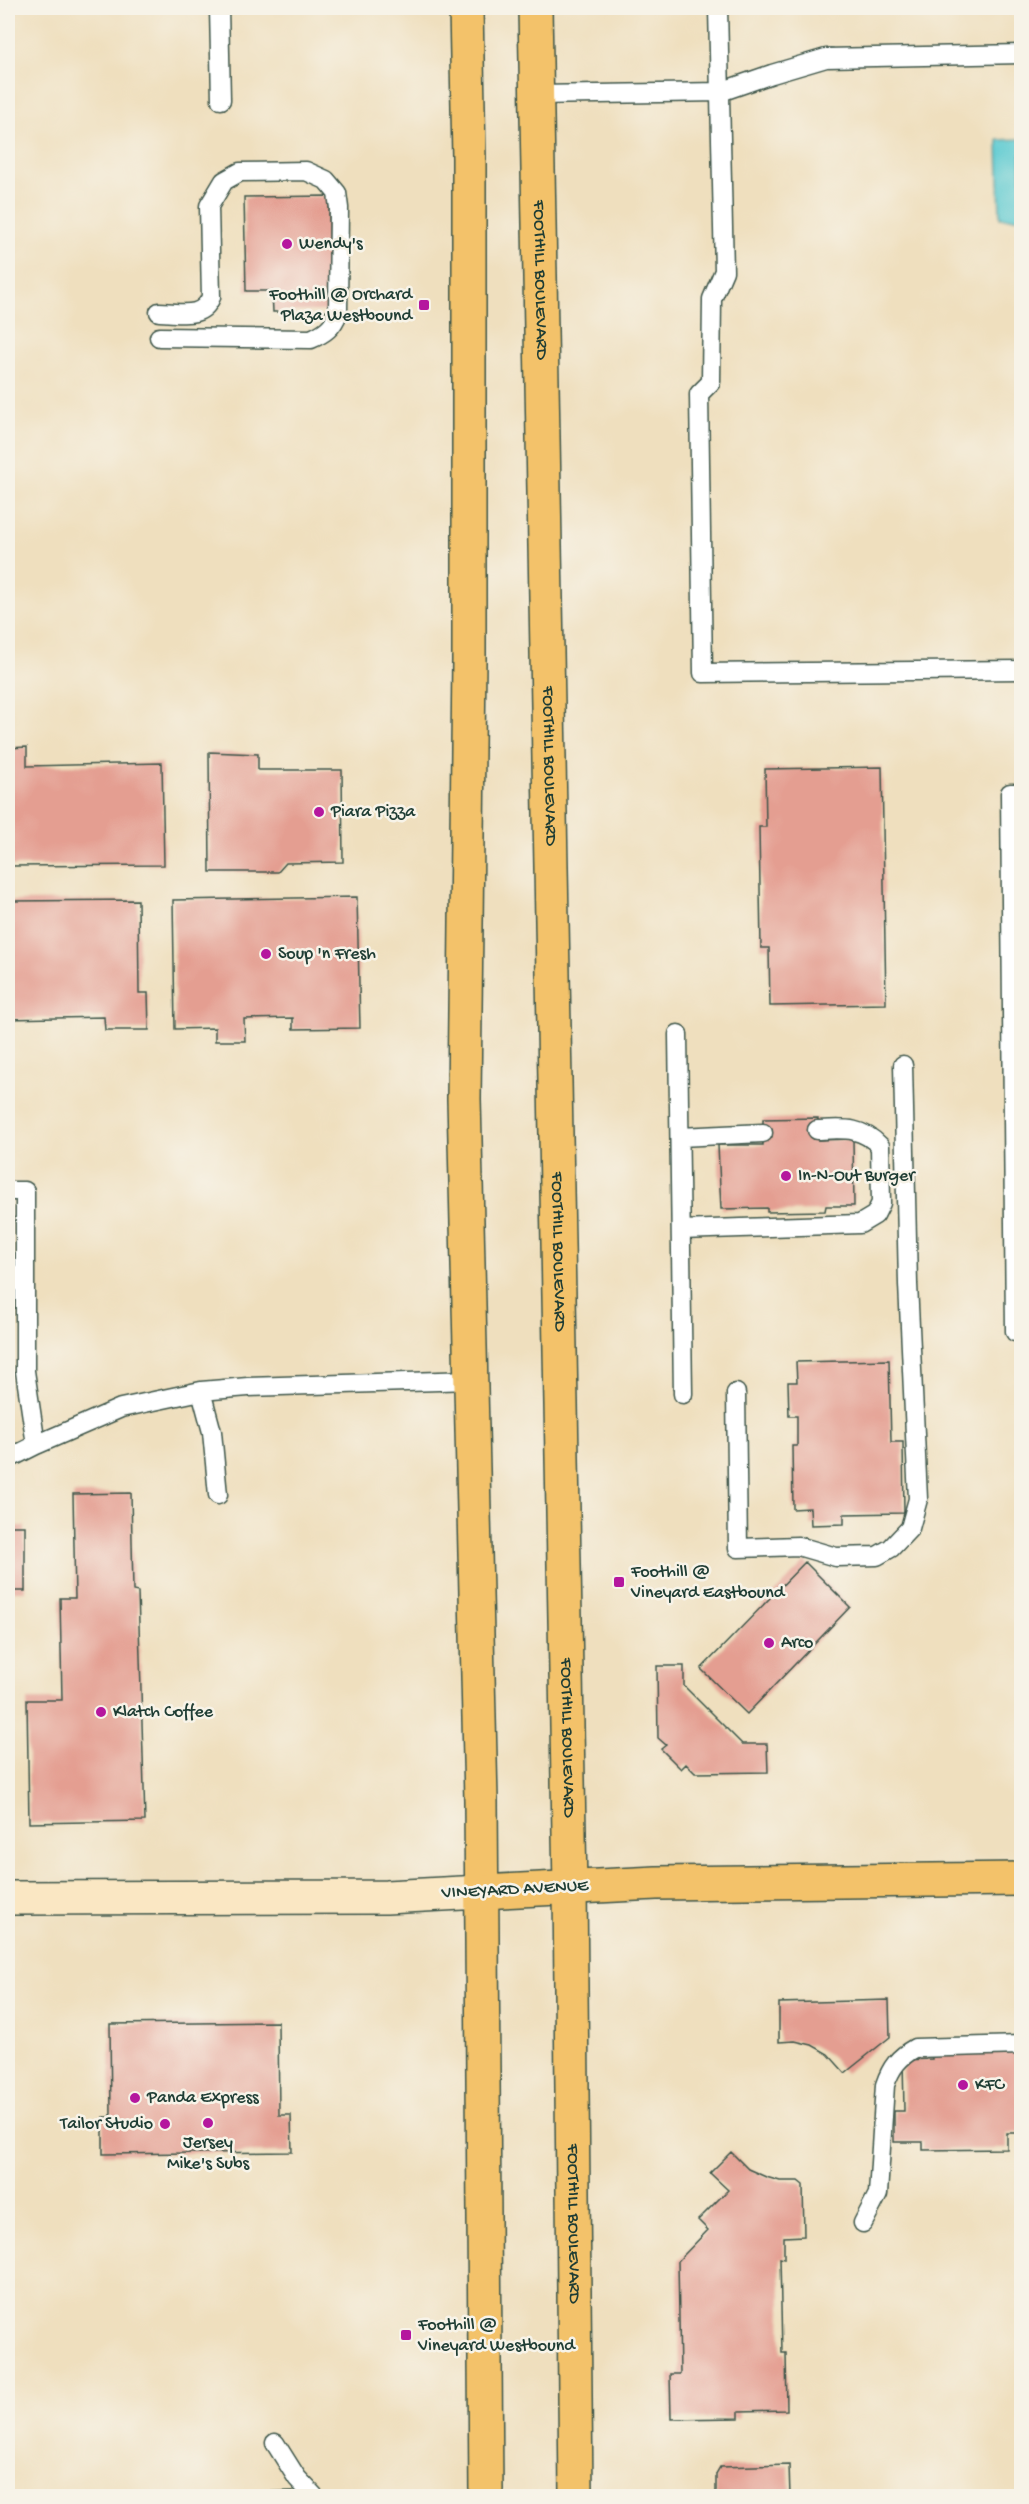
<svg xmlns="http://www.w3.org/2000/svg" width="1029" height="2504" viewBox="0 0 1029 2504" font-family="'Gochi Hand',sans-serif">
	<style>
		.water { fill: #5ccad1; stroke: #3e8482; stroke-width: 1.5 }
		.building { fill: #e49e91 }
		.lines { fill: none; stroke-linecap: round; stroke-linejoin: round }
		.lane-casing { stroke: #3e5549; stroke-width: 21 }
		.secondary-casing { stroke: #3e5549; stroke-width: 36 }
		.primary-casing { stroke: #3e5549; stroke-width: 36 }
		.lane { stroke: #fff; stroke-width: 18 }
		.secondary { stroke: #fae7c3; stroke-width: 33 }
		.primary { stroke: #f3c26a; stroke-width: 33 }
		.poi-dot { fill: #b5179e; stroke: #f7f3e8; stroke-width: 2 }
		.labels { text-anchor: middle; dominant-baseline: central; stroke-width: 5; stroke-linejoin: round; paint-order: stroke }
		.poi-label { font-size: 18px; fill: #1f3d34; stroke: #f7f3e8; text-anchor: start }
		.street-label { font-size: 18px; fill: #1f3d34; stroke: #f7f3e8 }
	</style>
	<rect width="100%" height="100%" fill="#f7f3e8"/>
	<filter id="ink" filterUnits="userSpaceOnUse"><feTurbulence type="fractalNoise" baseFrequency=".0167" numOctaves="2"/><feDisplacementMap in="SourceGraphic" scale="12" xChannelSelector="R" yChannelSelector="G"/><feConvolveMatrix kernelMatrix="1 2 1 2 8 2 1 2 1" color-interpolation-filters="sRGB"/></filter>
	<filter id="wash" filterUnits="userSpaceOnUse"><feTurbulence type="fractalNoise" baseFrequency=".008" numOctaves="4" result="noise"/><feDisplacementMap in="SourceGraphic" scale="24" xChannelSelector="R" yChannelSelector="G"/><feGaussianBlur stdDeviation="1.35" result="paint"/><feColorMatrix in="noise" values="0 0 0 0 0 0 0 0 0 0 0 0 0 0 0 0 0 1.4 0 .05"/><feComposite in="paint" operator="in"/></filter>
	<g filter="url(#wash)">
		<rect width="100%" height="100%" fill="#efdfbe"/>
		<path class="water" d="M1021 139V218H1000L998 140Z"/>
		<g id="blocks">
			<path class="building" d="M329 196 330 311 273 312 272 291H246L244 197Z
				M27 747V766L162 763 164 865 8 866V748Z
				M209 752 258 754V770H342L343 862 286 863 278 872H210Z
				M882 767 886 1004 770 1006 769 948H761L759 827H766L765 769Z
				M357 897 360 1028 293 1029V1018L244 1019 245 1041H215V1028L175 1029 173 900Z
				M138 900 139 993H148L149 1030H105L104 1017 8 1019V901Z
				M818 1118V1140L853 1139 854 1206H826L825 1211 767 1212V1208L721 1209 718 1145H763V1119Z
				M889 1360 891 1442H903L904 1513 844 1514V1524L811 1525 810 1508 793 1509 792 1446H797V1416H789L788 1382H797L796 1362Z
				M131 1493 133 1591 138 1592 145 1821 29 1823 27 1700H62L60 1598H75L73 1494Z
				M8 1526H25V1591H8Z
				M805 1562 850 1607 747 1714 701 1669Z
				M657 1666H684V1686L742 1744H767L768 1772 695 1773 686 1764 681 1769 661 1749 666 1745 658 1738Z
				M889 2000 890 2037 845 2073 828 2054 812 2045 795 2041 779 2042V2003Z
				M278 2022 279 2115H291L292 2152 103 2154V2117H111L110 2024Z
				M1022 2051V2133H1007V2149L923 2150V2142H894V2111H904L903 2060 932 2059V2053Z
				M731 2152 748 2169 766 2177 780 2181H798L803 2185 804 2236 784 2237V2259L780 2258 782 2353H786L787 2410 739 2411V2418L671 2419 670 2374H680L678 2261 708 2230 698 2220 728 2190 710 2173Z
				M789 2465 790 2496H716V2474L720 2467Z
				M293 2491V2496H256V2492Z"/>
		</g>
	</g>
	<g filter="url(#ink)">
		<use href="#blocks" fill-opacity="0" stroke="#3e5549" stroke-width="1.5"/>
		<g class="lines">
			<defs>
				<path id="lane" d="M219 8 221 100
					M718 8 724 271 712 299 711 382 699 394 703 673 1022 670
					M537 95 720 92 772 74 826 58 1022 54
					M159 312C180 312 202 320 211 297L209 206 224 181 240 172 306 171 326 180 337 193 339 208 338 313C333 327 325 333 311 339L159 337
					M1022 793H1010L1015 1332H1022
					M678 1034 683 1394
					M680 1137 763 1133
					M8 1191H25V1371L36 1445 8 1459
					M681 1230 860 1224 875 1215 881 1203 880 1146C861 1126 843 1129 817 1130
					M201 1391 212 1432 218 1495
					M736 1393 738 1548 798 1546 836 1557 877 1556 891 1548 910 1528 918 1499 908 1284 903 1065
					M36 1445 121 1408 201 1391 248 1387 471 1380
					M863 2223 878 2194 885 2085C891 2067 899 2057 915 2048L1022 2045
					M275 2443 297 2478 314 2496"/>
				<path id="secondary" d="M8 1898 386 1897 481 1892"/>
				<g id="primary">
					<path d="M466 8 469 158V660L464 1099 481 1800 486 2496"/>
					<path id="s1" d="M535 8 570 1887 576 2496"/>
					<path d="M481 1892 656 1883 1022 1879"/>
				</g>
			</defs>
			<use href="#lane" class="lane-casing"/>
			<use href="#secondary" class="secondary-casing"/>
			<use href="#primary" class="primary-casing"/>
			<use href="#lane" class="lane"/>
			<use href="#secondary" class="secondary"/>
			<use href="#primary" class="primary"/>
		</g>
	</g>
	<g class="poi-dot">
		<circle cx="287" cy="244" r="6"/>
		<rect x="418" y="299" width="12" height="12" rx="3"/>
		<circle cx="319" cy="812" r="6"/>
		<circle cx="266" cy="954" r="6"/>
		<circle cx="786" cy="1176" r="6"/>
		<rect x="613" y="1576" width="12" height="12" rx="3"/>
		<circle cx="769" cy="1643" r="6"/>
		<circle cx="101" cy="1712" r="6"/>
		<circle cx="963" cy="2085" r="6"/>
		<circle cx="135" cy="2098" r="6"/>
		<circle cx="208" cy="2123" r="6"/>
		<circle cx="165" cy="2124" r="6"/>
		<rect x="400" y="2329" width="12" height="12" rx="3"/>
	</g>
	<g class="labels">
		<g class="poi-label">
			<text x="299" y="244">Wendy's</text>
			<text x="412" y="295" text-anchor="end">Foothill @ Orchard<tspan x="412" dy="21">Plaza Westbound</tspan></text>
			<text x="331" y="812">Piara Pizza</text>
			<text x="278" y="954">Soup 'n Fresh</text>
			<text x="798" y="1176">In-N-Out Burger</text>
			<text x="631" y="1572">Foothill @<tspan x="631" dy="21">Vineyard Eastbound</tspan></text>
			<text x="781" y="1643">Arco</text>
			<text x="113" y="1712">Klatch Coffee</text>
			<text x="975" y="2085">KFC</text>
			<text x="147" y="2098">Panda Express</text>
			<text x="153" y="2124" text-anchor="end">Tailor Studio</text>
			<text x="208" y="2143" text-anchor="middle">Jersey<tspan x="208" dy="21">Mike's Subs</tspan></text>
			<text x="418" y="2325">Foothill @<tspan x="418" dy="21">Vineyard Westbound</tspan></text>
		</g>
		<g class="street-label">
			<text stroke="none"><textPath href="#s1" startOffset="272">FOOTHILL BOULEVARD</textPath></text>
			<text stroke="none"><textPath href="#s1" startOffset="758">FOOTHILL BOULEVARD</textPath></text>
			<text stroke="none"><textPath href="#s1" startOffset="1244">FOOTHILL BOULEVARD</textPath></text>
			<text stroke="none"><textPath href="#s1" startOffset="1730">FOOTHILL BOULEVARD</textPath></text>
			<text transform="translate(515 1890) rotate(-3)">VINEYARD AVENUE</text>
			<text stroke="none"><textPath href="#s1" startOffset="2216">FOOTHILL BOULEVARD</textPath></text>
		</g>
	</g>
	<rect width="1029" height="2504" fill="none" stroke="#f7f3e8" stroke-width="30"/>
</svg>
